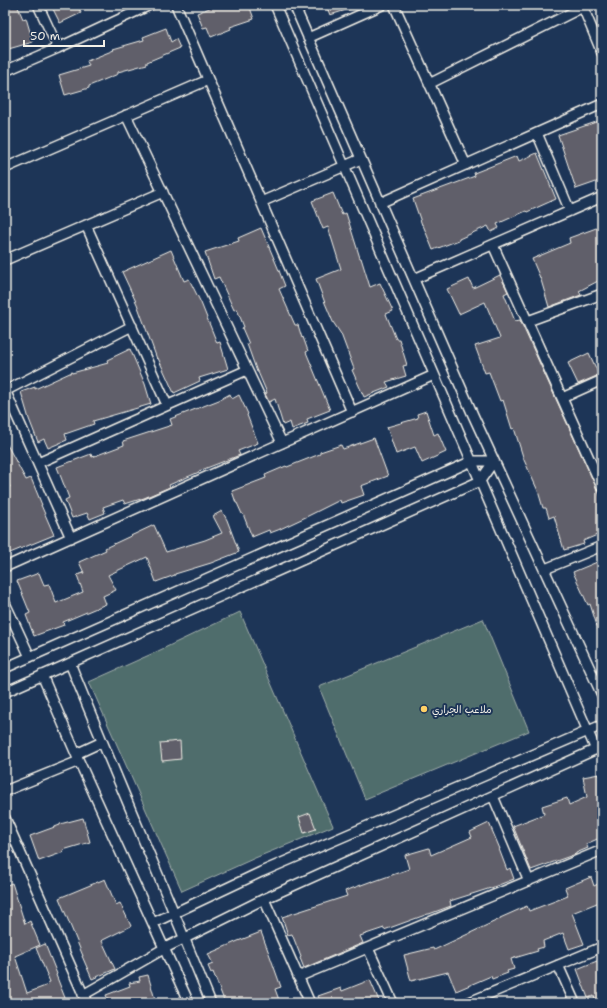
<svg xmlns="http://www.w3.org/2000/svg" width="607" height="1008" viewBox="0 0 607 1008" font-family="'Shantell Sans','Playpen Sans Arabic',sans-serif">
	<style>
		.green { fill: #506d6c; stroke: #a2afaa }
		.building { fill: #605e6a; stroke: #f4f1e8 }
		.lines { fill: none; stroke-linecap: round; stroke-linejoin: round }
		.street-casing { stroke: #f4f1e8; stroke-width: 12 }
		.street { stroke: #1d3557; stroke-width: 9 }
		.poi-dot { fill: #ffd166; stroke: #1d3557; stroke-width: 1.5 }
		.labels { text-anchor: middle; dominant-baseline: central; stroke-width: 4; stroke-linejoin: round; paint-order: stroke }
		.poi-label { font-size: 10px; fill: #f4f1e8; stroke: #1d3557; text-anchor: start }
	</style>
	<rect width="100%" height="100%" fill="#1d3557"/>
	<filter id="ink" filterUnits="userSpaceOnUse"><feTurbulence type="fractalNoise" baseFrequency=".025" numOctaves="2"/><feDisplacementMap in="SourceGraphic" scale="8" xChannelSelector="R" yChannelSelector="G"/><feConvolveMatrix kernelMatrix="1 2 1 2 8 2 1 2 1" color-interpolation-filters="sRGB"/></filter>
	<g filter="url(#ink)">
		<path class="green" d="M240 612 333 826 255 858 182 891 89 682 156 652Z
			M483 619 529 731 365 799 319 687Z"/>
		<path class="building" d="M5 5H17L23 19 26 18 33 42 5 50Z
			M51 5H77L81 13 60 23Z
			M217 5H249L254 19 230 27 231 29 211 37 207 27 203 28 197 13Z
			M326 5H356V7L330 15Z
			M166 28 171 42 176 39 180 48 147 62V64L118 72V74L89 86V88L65 95 59 75 89 66 87 61 114 50 113 49 144 40 143 37Z
			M602 120V180L576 189 558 135Z
			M537 153 556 199 527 212 526 211 497 224 499 228 491 232 488 226 459 239V240L433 250 423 225H422L413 199 475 176 474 173 517 156 519 161Z
			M333 193 342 215 346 213 360 258H361L370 287 380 283 393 311 386 314 396 339H399L407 365 403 366 406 376 386 382 389 387 364 397 352 370 354 369 341 334 333 322 325 303 316 279 341 269 328 227 323 229 312 201Z
			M599 227 602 234V279L579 291 581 295 549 307 541 280 532 259 570 243 569 238Z
			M261 228 278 268 285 286 279 289 295 325H298L302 338 303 337 308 351 306 352 330 410 307 419 308 423 292 429 290 422 283 425 275 399 269 402 265 394 267 393 258 372H257L247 344H249L242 328 244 327 237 309 234 310 219 277 214 279 205 252 239 241 238 238Z
			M171 250 184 281 189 279 201 303 217 343 220 342 228 369 199 378 200 381 174 393 158 358 157 359 137 304 122 272Z
			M500 275 508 292 504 294 515 321 520 320 597 489 602 500V533L583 541 584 544 564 550 554 516 549 518 546 508H543L538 491 524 460 514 428 512 429 503 400 500 401 489 372 485 373 475 346 500 338 485 302 459 314 447 289 469 279 473 288Z
			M130 349 145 384 151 404 93 421 94 424 65 434 67 440 48 448 44 439 38 442 29 419 21 392 35 387V389L72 372V373L108 363 107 360Z
			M589 353 599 375 578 384 568 363Z
			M230 394 232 399 239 395 248 414 247 415 258 443 238 451 240 455 199 471V472L169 485 170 487 144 498 125 504 123 500 103 507 105 513 90 519 87 513 72 518 65 500 69 498 57 467 91 454 92 457 124 445 123 441 172 425 170 419 219 400Z
			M426 411 434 435 438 433 446 452 422 463 415 447 396 454 387 427 418 418 417 414Z
			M374 438 388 476 361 486 364 495 341 503 340 500 308 516 278 530 270 533 269 530 252 537 243 514H242L237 503H236L232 491 266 478 265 475 286 466 287 467 320 454V452L341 445 343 449Z
			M5 441 26 480 31 478 42 505H41L54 535 5 555V489L10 487 5 477Z
			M222 511 227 520 239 552 211 563 175 574V575L156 582 147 557 108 575 116 590 103 596 106 604 63 622 64 625 34 636 26 615 30 613 17 581 39 573 44 585 49 584 56 603 83 592 77 575 84 573 79 562 106 550 105 548 154 525 166 552 205 540 222 533 213 516Z
			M602 560V635H600L590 604 588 605 573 572Z
			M180 741 181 759 162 761 160 743Z
			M599 774 600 777H602V837L586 844 588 848 576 853V854L531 870 513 826 544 814 542 806 567 798 569 805 587 797 583 777Z
			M310 813 316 829 304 833 299 817Z
			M83 818 90 842 63 850 64 852 39 861 30 836 60 825V824Z
			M489 823 500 849H499L507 870 510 868 514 879 491 888 450 901 451 906 429 914H428L384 930V928L360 936 363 943 304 968 300 958 301 957 292 934 288 935 282 917 347 896 345 891 372 881V882L409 869 405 855 429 848 431 855 472 837 470 832Z
			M591 877 594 886 598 884 602 894V901L572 913 584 944 569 949 563 933 543 941 544 947 537 949 538 951 511 959 514 969 507 971 508 973 492 979 491 976 456 991 448 972 411 981 404 955 433 948 434 950 500 919V918L527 906 529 911 568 896 565 888Z
			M105 879 116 905 120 903 131 926 103 940 102 941 115 969 92 979 82 956H83L59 898Z
			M12 883 25 924 30 921 40 945 15 956 27 993 48 985 47 983 50 982 36 948 45 944 57 974 56 975 67 1003H9L5 990V886Z
			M261 932 270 956 281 987 275 989 279 1000 270 1003H225L213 972 211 973 208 966 213 964 208 954 238 941Z
			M602 959V1003H596L594 996 588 998 577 969Z
			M148 975 156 1003H109L106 995 130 986 129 983 140 981 139 977Z
			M370 980 380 1003H321L318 996 341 988 342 991Z"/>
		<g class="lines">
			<defs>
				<path id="street" d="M38 5 58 48
					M176 5 352 412
					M275 5 596 750
					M294 5 473 415 602 695
					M394 5 466 165
					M582 5 602 53
					M308 38 382 5
					M5 71 58 48 150 5
					M429 84 583 7
					M126 115 282 443
					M537 133 570 211
					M5 168 208 80
					M261 202 361 159
					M380 203 602 104
					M86 225 167 405
					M493 245 602 487
					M5 260 163 192
					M414 279 602 197
					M528 321 602 294
					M5 390 71 538
					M5 391 132 326
					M562 398 602 380
					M38 463 247 370
					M5 567 434 375
					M545 569 602 546
					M5 603 30 657
					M70 663C116 777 165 889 211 1003
					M5 668 472 461H494
					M42 675 79 761 189 1003
					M5 692 480 481 494 461
					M76 754 102 742
					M5 791 79 761
					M493 796 529 881
					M5 818 87 1003
					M264 899 310 1003
					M153 923 261 872 602 725
					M368 948 393 1003
					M558 965 575 1003
					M298 977 602 850
					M83 995 165 948 264 899 601 747
					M467 1003 602 947"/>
			</defs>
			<use href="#street" class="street-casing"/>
			<use href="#street" class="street"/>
		</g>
	</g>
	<circle class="poi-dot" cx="424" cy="709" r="4"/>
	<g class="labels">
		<g class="poi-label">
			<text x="432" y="709">ملاعب الجراري</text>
		</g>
	</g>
	<rect width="607" height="1008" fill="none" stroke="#1d3557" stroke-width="20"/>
	<rect x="10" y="10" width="587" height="988" fill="none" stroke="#f4f1e8" stroke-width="1.5" filter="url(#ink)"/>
	<path d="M24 40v6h80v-6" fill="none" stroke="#f4f1e8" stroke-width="2"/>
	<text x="30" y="40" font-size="12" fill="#f4f1e8" stroke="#1d3557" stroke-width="3" paint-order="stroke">50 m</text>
</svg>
